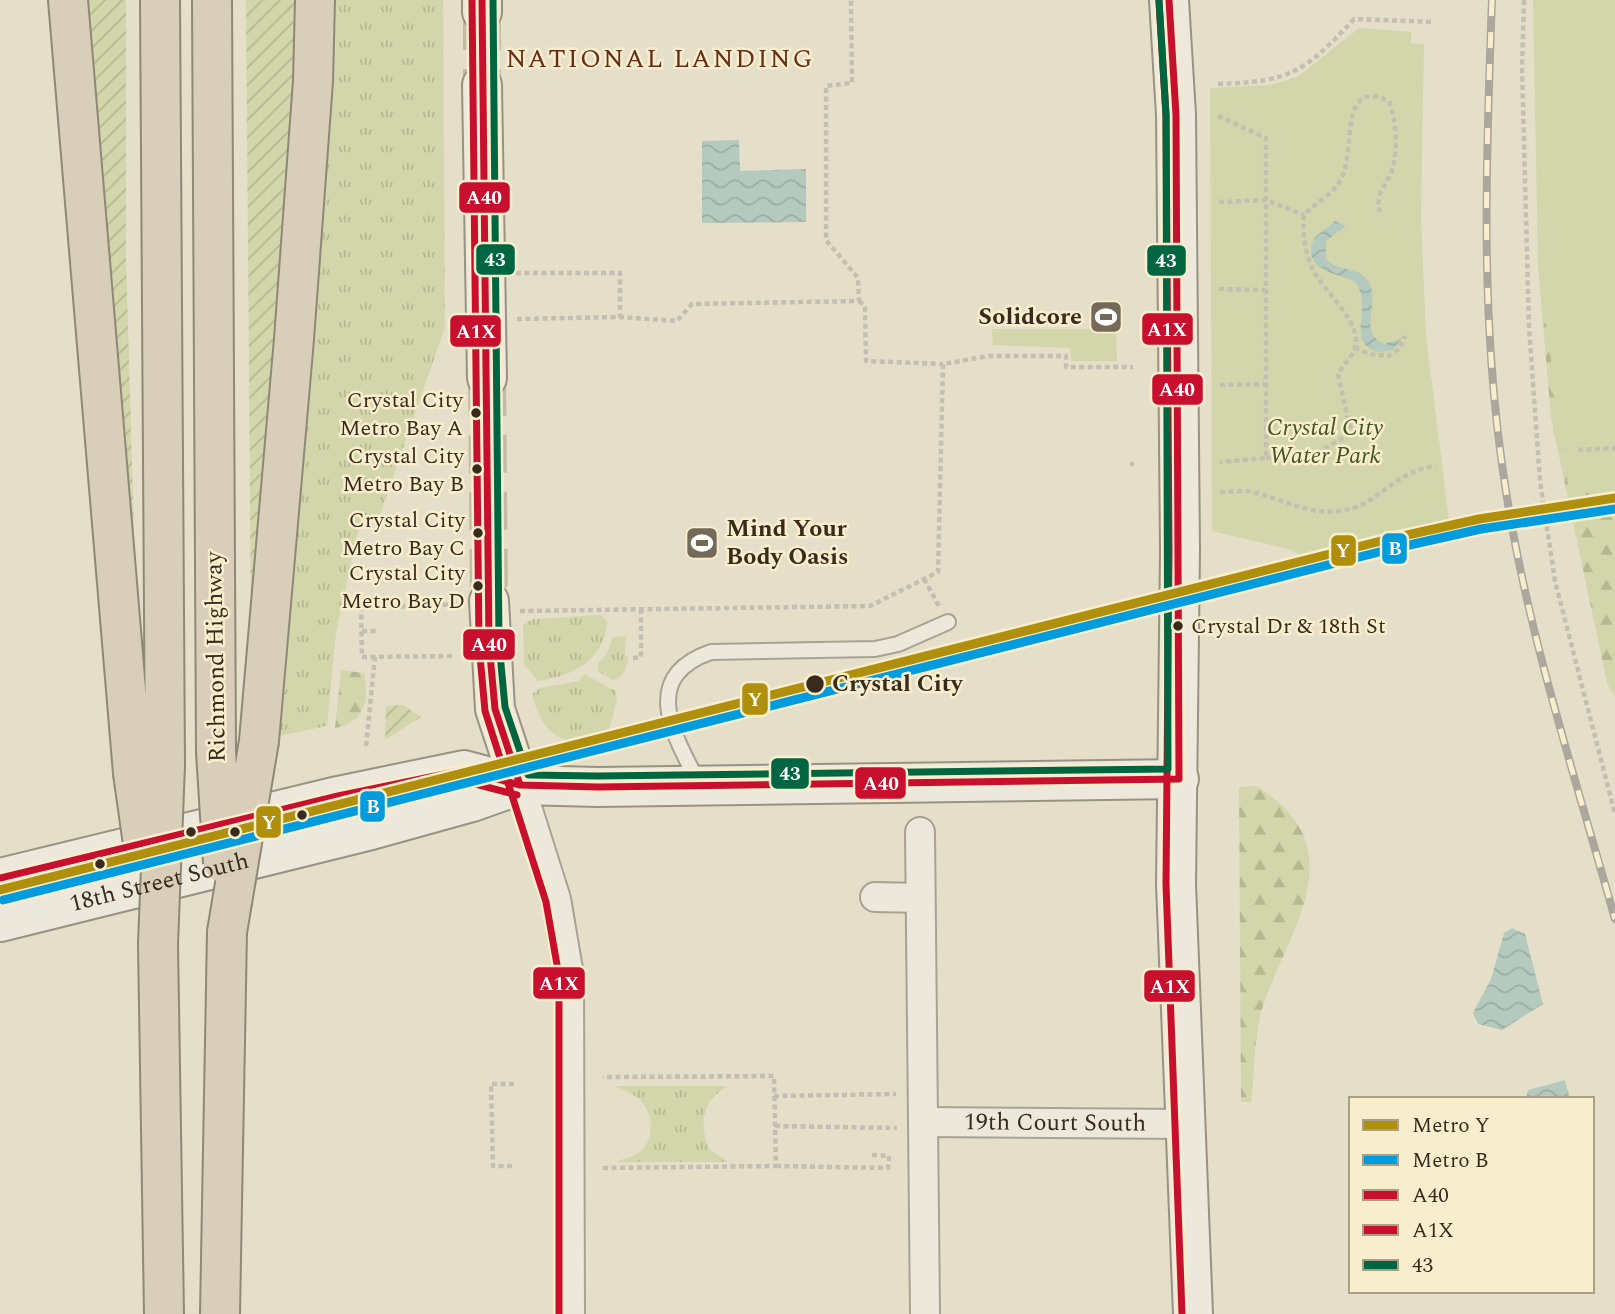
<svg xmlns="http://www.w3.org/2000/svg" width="1615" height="1314" viewBox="0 0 1615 1314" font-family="Spectral,serif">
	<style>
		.grass { fill: url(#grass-tufts) }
		.forest { fill: url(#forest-firs) }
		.park { fill: #d3d6aa }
		.garden { fill: url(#garden-furrows) }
		.water { fill: url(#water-waves) }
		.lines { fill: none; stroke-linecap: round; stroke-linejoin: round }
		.secondary-tunnel { stroke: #c2bba6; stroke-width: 38; stroke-dasharray: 38 19; stroke-linecap: butt }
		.lane-casing { stroke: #a9a293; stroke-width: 18 }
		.street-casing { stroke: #a9a293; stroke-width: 32 }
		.secondary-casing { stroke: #999283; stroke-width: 42 }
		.highway-casing { stroke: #8f8879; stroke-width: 42 }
		.path { stroke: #c4bfb2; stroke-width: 4.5; stroke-dasharray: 5 3.5; stroke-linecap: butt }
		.lane { stroke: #ece8db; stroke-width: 14 }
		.street { stroke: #ece8db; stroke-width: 28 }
		.secondary { stroke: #ece8db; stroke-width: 38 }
		.highway { stroke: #d8ceb9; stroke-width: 38 }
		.rail-casing { stroke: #aba79c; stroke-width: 8 }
		.rail { stroke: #f8eecd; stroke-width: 5; stroke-dasharray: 16; stroke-linecap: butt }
		.highway-bridge-casing { stroke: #8f8879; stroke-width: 42; stroke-linecap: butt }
		.highway-bridge { stroke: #d8ceb9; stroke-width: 38 }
		.bus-1-casing { stroke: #f8eecd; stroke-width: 12 }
		.bus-2-casing { stroke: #f8eecd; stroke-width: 12 }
		.bus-3-casing { stroke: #f8eecd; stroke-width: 12 }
		.bus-1 { stroke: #c8102e; stroke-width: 7 }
		.bus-2 { stroke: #c8102e; stroke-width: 7 }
		.bus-3 { stroke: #006641; stroke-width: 7 }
		.metro-1-casing { stroke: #f8eecd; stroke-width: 14 }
		.metro-2-casing { stroke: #f8eecd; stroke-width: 14 }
		.metro-1 { stroke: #af8f0b; stroke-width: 9 }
		.metro-2 { stroke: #009cde; stroke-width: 9 }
		.bus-dot { fill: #382b1b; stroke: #f8eecd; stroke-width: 2.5 }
		.labels { text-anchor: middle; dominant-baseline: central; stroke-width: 5; stroke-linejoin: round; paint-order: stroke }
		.bus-label { font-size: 22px; fill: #382b1b; stroke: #f8eecd; text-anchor: end }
		.poi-label { font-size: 24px; font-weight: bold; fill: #382b1b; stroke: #f8eecd; text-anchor: end }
		.park-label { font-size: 24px; font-style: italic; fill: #445520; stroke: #f8eecd }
		.street-label { font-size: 24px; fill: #382b1b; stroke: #f8eecd }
		.stop-label { font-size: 24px; font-weight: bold; fill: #382b1b; stroke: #f8eecd; text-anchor: start }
		.neighbourhood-label { font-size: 26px; letter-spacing: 2px; fill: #672d17; stroke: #f8eecd }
		.line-badge { stroke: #f8eecd; stroke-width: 2.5 }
		.badge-label { font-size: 19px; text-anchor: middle; font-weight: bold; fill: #fff }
	</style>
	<defs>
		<pattern id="grass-tufts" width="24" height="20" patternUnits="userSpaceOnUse" patternTransform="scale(1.75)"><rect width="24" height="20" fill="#d3d6aa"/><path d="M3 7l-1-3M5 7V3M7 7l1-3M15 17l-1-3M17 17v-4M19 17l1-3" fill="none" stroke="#b6b892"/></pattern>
		<pattern id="forest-firs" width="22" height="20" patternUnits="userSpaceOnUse" patternTransform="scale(1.75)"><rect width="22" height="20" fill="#d3d6aa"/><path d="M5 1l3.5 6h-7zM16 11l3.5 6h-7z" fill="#b6b892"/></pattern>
		<pattern id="garden-furrows" width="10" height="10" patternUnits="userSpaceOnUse" patternTransform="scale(1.75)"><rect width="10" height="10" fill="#d3d6aa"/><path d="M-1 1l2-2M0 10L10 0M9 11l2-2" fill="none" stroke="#b6b892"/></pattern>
		<pattern id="water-waves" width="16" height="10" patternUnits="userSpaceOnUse" patternTransform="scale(1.75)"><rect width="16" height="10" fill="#b5cabe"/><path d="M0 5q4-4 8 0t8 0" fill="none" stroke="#9caea3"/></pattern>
	</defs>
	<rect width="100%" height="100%" fill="#e5dfc9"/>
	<path class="grass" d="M333 0H443L445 327 379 518 360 523 336 632 327 726 274 737Z
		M601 615 607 621C605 661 572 676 538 681L524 664 523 625 532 619Z
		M626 636 625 656 629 657C626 667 625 678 612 680L598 671V663L607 653 613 637Z
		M584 674 616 691 617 700 610 727C569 755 543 738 532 694L540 688 579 681Z
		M615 1086H728C703 1101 698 1121 709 1149L728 1162H615C623 1159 634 1157 641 1151 655 1137 653 1113 640 1100 634 1094 622 1090 615 1086Z"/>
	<path class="forest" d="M1536 0H1615V697L1607 683 1551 418 1538 266Z
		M341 670 364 673C370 699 364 723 335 728Z
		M1256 786C1356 848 1291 925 1263 1006 1254 1032 1255 1073 1251 1102H1241L1239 787Z"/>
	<path class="park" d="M1533 0H1615V485H1568L1538 266Z
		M1359 28 1411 32V43L1424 44 1421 218 1426 335 1451 536 1322 564 1288 549 1212 531 1210 88 1270 85 1297 77Z
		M992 329H1116L1117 361H1071L1070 348 993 345Z"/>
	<path class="garden" d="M80 0H126V258L134 531 125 532Z
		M246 0H295L289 267 251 626Z
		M403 705 421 717 385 740 386 706Z"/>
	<path class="water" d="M739 140 740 171 806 169V222L702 223V141Z
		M1335 221 1346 226 1326 241V258C1335 272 1358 265 1368 281 1382 303 1356 331 1384 344L1402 338 1393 350 1378 352C1343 341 1375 306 1355 282 1335 272 1301 271 1314 238Z
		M1512 928 1525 934 1543 1004 1502 1030 1478 1024 1473 1013 1491 979 1504 933Z
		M1565 1080 1570 1099H1526L1528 1090Z"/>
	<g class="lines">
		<path class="secondary-tunnel" d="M482 12V85
			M487 378 489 601"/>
		<defs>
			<path id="lane" d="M698 782C674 735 639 677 711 652L875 649 898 644 948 622"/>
			<g id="street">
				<path d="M520 785 556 899 569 975 570 1314"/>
				<path d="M920 832 925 1314"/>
				<path d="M875 897 920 898"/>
				<path id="s1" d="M924 1122 1186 1124"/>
			</g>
			<g id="secondary">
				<path d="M1169 0 1176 115 1180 551 1176 884 1193 1314"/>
				<path d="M482 12V0"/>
				<path d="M482 85 487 378"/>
				<path d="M489 601 495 709 520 785"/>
				<path d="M0 878 338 796 464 770 520 785 598 787 1179 779"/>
				<path id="s2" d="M0 922 371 830 472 802 520 785"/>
			</g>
			<path id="highway" d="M68 0 133 773
				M160 0 165 765
				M212 0 216 752
				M259 741 294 339 313 81 315 0
				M158 944 164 1314
				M220 1314 227 932"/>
		</defs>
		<use href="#lane" class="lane-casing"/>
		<use href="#street" class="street-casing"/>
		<use href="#secondary" class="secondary-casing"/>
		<use href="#highway" class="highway-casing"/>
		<path class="path" d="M1524 0 1522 67 1529 328 1540 481 1555 581 1615 814
			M1218 84C1290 82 1305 72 1354 19L1434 22
			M1218 116 1266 138V458L1220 462
			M1219 202 1266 200 1304 215
			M516 273H620V317
			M1219 289 1266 290
			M859 301 865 306 866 361 943 364
			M517 319 620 317 677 321 692 304 859 301 858 278 826 240V86L852 83 851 0
			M1355 347 1369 354 1389 356 1399 349 1405 336
			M1220 385 1266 384
			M1578 450 1615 448
			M1266 458 1319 452 1348 435 1350 428 1338 375C1342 365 1352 358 1355 348 1363 322 1322 290 1312 268 1305 251 1302 233 1304 215 1315 203 1332 195 1340 181 1357 153 1337 76 1389 101 1396 119 1398 147 1393 167 1388 186 1374 191 1380 212
			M1130 464H1134
			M1220 492C1230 492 1242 490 1252 492 1282 499 1308 515 1340 511 1379 506 1393 471 1436 466
			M924 579 939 606
			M520 611 870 606 938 572 943 364 989 356H1066V367H1133
			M362 631H376
			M452 656 362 657 361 608 459 604
			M633 658 641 657V607
			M366 746 375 657
			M514 1084H491L493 1166H514
			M774 1096 896 1094
			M775 1126 897 1128
			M776 1166 888 1168 889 1156 871 1155
			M603 1168 776 1166 774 1076 603 1077"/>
		<use href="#lane" class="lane"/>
		<use href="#street" class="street"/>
		<use href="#secondary" class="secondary"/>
		<use href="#highway" class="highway"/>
		<defs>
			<path id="rail" d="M1492 0C1486 158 1480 314 1503 471 1524 623 1574 772 1615 919"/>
		</defs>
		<use href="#rail" class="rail-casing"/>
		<use href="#rail" class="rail"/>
		<defs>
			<path id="highway-bridge" d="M216 752 223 863
				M133 773 144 851
				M227 932 259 741
				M158 944 165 765"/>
		</defs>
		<use href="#highway-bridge" class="highway-bridge-casing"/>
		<use href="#highway-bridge" class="highway-bridge"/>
		<defs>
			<path id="bus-1" d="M482 0 489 644 495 709 520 785
				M1169 0 1176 115 1179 779
				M0 878 338 796 464 770 520 785 598 787 1179 779"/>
			<path id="bus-2" d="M472 0 479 645 485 711 546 902 559 976V1314
				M1159 1 1166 115 1169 551 1166 884 1182 1314
				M2 888 340 806 464 781 517 795"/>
			<path id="bus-3" d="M493 0 499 643 505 707 528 775 598 776 1168 769 1166 115 1159 1"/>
		</defs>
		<use href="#bus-1" class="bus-1-casing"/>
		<use href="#bus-2" class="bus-2-casing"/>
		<use href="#bus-3" class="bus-3-casing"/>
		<use href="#bus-1" class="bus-1"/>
		<use href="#bus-2" class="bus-2"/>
		<use href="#bus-3" class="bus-3"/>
		<defs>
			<path id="metro-1" d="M0 890 1385 540 1479 519 1615 498"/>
			<path id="metro-2" d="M3 900 1387 550 1481 529 1615 509"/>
		</defs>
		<use href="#metro-1" class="metro-1-casing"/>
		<use href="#metro-2" class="metro-2-casing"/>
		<use href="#metro-1" class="metro-1"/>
		<use href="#metro-2" class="metro-2"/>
	</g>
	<defs>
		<symbol id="stadium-square" viewBox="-11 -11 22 22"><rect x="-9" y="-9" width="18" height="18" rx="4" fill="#756a58" stroke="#f8eecd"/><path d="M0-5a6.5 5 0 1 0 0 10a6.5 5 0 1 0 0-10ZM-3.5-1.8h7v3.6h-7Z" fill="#fff"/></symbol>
	</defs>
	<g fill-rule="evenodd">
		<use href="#stadium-square" x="1087" y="298" width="38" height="38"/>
		<use href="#stadium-square" x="683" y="524" width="38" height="38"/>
	</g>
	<g class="bus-dot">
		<circle cx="476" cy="413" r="6"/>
		<circle cx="477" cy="469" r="6"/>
		<circle cx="478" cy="533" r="6"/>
		<circle cx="478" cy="586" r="6"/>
		<circle cx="1178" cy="626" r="6"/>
		<circle cx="815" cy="684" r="10"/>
		<circle cx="302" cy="815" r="6"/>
		<circle cx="191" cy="832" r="6"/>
		<circle cx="235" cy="832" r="6"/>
		<circle cx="100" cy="864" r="6"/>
	</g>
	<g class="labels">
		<g class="bus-label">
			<text x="463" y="400">Crystal City<tspan x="463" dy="28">Metro Bay A</tspan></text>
			<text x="464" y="456">Crystal City<tspan x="464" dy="28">Metro Bay B</tspan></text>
			<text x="465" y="520">Crystal City<tspan x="465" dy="28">Metro Bay C</tspan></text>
			<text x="465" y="573">Crystal City<tspan x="465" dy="28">Metro Bay D</tspan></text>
			<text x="1191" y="626" text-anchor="start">Crystal Dr &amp; 18th St</text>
		</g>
		<g class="poi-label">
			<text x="1082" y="317">Solidcore</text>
			<text x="726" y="529" text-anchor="start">Mind Your<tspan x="726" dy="28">Body Oasis</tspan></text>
		</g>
		<g class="park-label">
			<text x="1325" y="428">Crystal City<tspan x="1325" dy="28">Water Park</tspan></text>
		</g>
		<g class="street-label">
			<text transform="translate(216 657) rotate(-91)">Richmond Highway</text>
			<text stroke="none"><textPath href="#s2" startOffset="164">18th Street South</textPath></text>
			<text stroke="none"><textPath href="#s1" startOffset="131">19th Court South</textPath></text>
		</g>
		<g class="stop-label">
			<text x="832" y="684">Crystal City</text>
		</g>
		<g class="neighbourhood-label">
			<text x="660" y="59">NATIONAL LANDING</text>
		</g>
	</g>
	<g class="line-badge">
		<rect x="458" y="181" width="53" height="33" rx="7" fill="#c8102e"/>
		<rect x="475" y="243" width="41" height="33" rx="7" fill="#006641"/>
		<rect x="1146" y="244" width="41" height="33" rx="7" fill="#006641"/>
		<rect x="1141" y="312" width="53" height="34" rx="7" fill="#c8102e"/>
		<rect x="449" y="314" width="53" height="34" rx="7" fill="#c8102e"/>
		<rect x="1151" y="373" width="53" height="33" rx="7" fill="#c8102e"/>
		<rect x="1381" y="532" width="27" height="33" rx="7" fill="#009cde"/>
		<rect x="1330" y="534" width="27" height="33" rx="7" fill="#af8f0b"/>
		<rect x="462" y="628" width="54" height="33" rx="7" fill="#c8102e"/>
		<rect x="741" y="682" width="28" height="34" rx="7" fill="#af8f0b"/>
		<rect x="770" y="757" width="40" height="33" rx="7" fill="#006641"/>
		<rect x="854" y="766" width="53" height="34" rx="7" fill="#c8102e"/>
		<rect x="359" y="790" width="27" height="33" rx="7" fill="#009cde"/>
		<rect x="255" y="805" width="27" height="34" rx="7" fill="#af8f0b"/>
		<rect x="532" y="966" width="54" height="34" rx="7" fill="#c8102e"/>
		<rect x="1143" y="969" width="53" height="34" rx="7" fill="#c8102e"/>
	</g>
	<g class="badge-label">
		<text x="484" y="204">A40</text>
		<text x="495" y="266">43</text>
		<text x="1166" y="267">43</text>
		<text x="1167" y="336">A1X</text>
		<text x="476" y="338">A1X</text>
		<text x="1177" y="396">A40</text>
		<text x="1395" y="555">B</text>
		<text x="1343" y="557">Y</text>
		<text x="489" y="651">A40</text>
		<text x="755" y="706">Y</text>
		<text x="790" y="780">43</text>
		<text x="881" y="790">A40</text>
		<text x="373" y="813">B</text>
		<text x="269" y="829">Y</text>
		<text x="559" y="990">A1X</text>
		<text x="1170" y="993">A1X</text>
	</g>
	<rect x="1349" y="1097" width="245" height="196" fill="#f8eecd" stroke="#aba086" stroke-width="2"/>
	<rect x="1363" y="1120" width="35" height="10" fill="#af8f0b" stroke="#aba086" stroke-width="2"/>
	<text x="1412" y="1132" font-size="21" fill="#382b1b">Metro Y</text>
	<rect x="1363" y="1155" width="35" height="10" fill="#009cde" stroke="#aba086" stroke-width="2"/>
	<text x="1412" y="1167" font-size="21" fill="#382b1b">Metro B</text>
	<rect x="1363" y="1190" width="35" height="10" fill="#c8102e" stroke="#aba086" stroke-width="2"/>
	<text x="1412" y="1202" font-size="21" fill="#382b1b">A40</text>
	<rect x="1363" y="1225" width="35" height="10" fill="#c8102e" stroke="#aba086" stroke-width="2"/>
	<text x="1412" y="1237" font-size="21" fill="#382b1b">A1X</text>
	<rect x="1363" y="1260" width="35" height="10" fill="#006641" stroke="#aba086" stroke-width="2"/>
	<text x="1412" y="1272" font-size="21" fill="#382b1b">43</text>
</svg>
